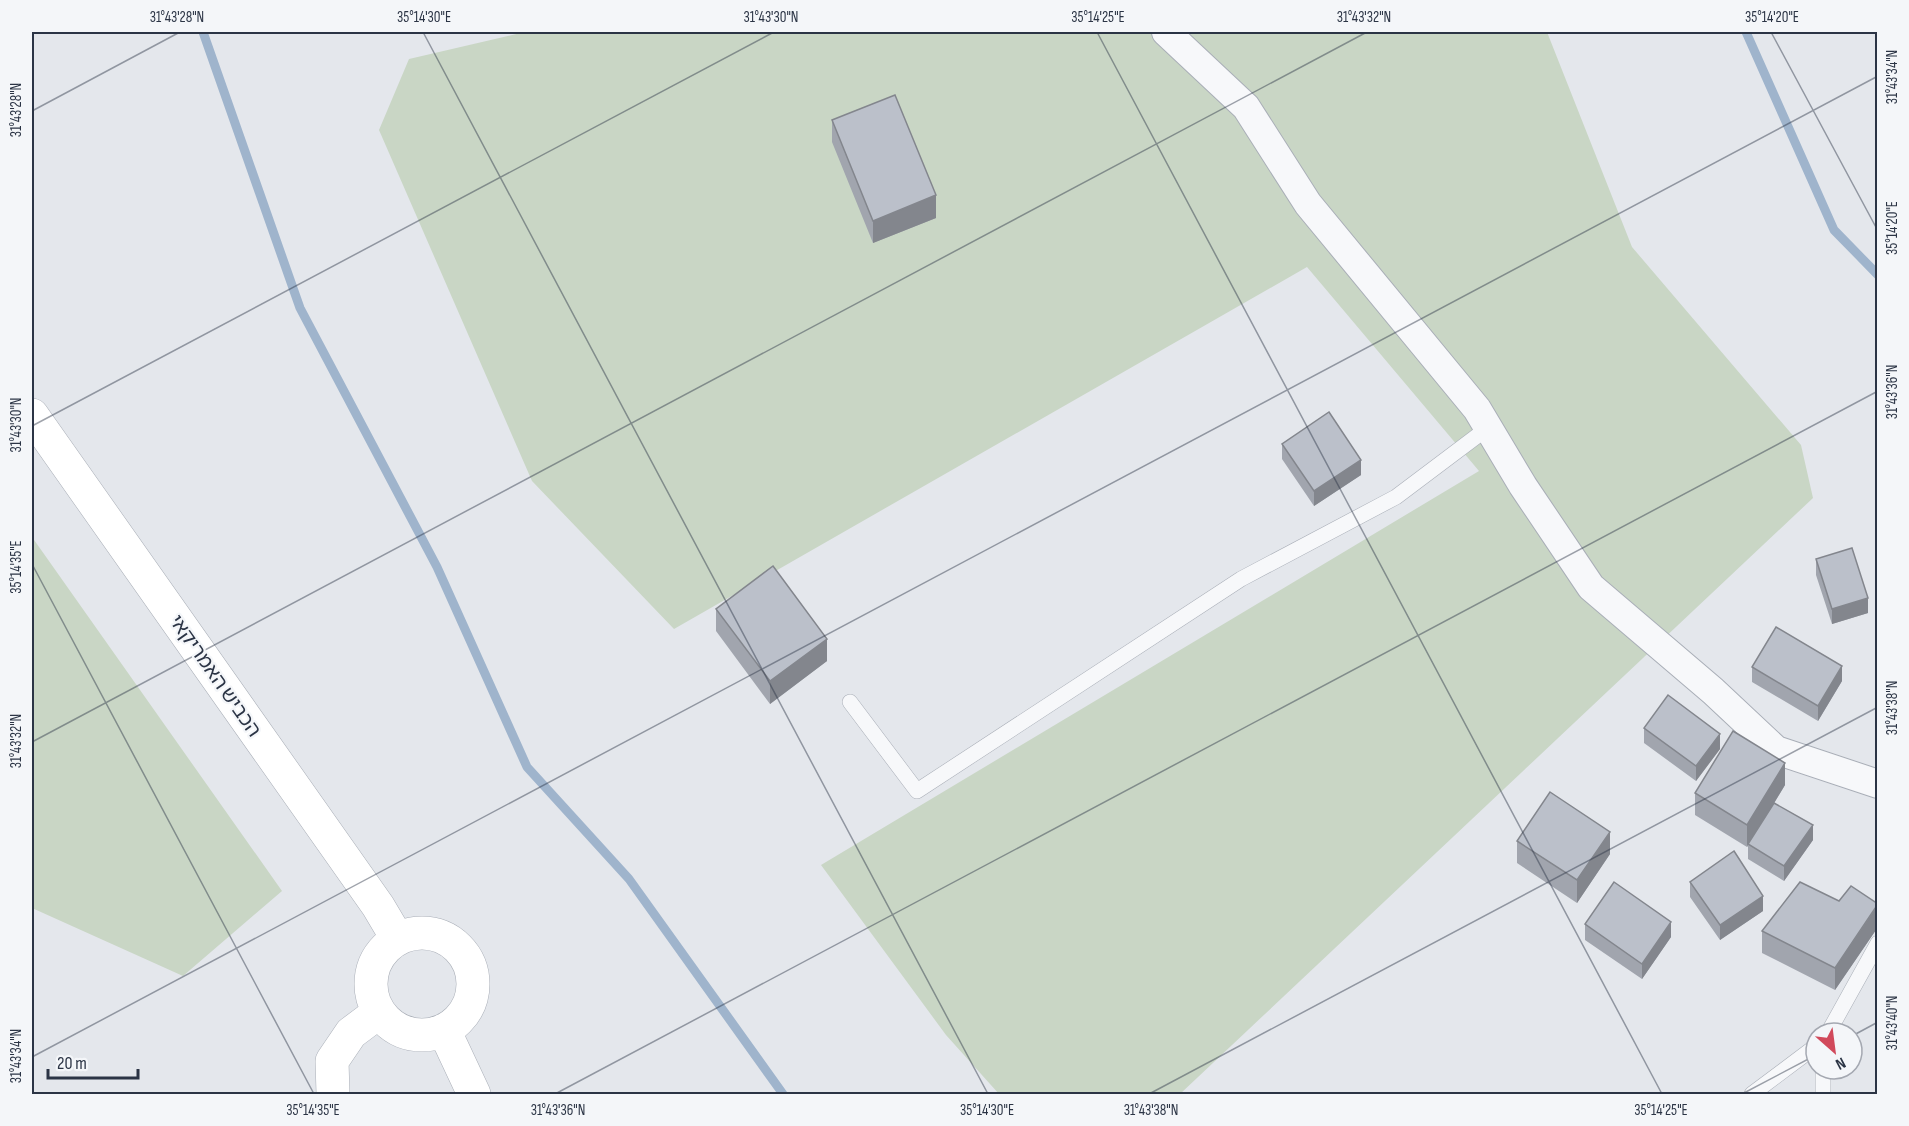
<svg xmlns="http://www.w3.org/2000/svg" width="1909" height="1126" viewBox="0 0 1909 1126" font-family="'Sofia Sans Condensed','Noto Sans Hebrew',sans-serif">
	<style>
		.green { fill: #c9d6c5 }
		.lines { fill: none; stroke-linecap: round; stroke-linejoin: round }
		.stream { stroke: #9fb4cc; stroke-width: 9 }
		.lane-casing { stroke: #a9aeb7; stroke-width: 16 }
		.street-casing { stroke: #a9aeb7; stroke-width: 30 }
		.secondary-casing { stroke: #a9aeb7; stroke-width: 34 }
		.lane { stroke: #f7f8fa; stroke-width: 15 }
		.street { stroke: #f7f8fa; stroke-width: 28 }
		.secondary { stroke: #fff; stroke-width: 33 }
		.wall { fill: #a1a5ae }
		.shaded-wall { fill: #83868d }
		.building { fill: #bbc0ca; stroke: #83868d; stroke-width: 1.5 }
		.ticks { fill: none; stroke: #2b3445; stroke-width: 1.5; stroke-opacity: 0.45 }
		.labels { text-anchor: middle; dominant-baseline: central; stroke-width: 4.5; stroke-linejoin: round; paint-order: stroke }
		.street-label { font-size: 20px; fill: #2b3445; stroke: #f4f6f9 }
		.neatline { fill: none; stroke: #2b3445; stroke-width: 2 }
		.ticks-label { font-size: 15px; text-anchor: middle; fill: #2b3445 }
	</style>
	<rect width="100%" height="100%" fill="#e4e7ec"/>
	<path class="green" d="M525 32H1547L1632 247 1801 445 1813 498 1180 1094H999L946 1035 821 865 1479 471 1307 267 674 629 532 481 379 130 409 59Z
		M32 537 282 891 183 976 32 908Z"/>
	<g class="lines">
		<path class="stream" d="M203 32 300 308 437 567 527 767 629 879 783 1094
			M1746 32 1834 230 1878 275"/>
		<defs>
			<path id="lane" d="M850 702 917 791 1241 579 1396 497 1489 427
				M1828 1033 1878 943
				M1752 1094 1816 1046
				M1823 1094V1069"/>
			<path id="street" d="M1166 32 1246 107 1308 204 1477 409 1523 486 1591 587 1713 691 1776 750 1878 784"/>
			<path id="secondary" d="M32 415 378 906 397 938
				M371 984a51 51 0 1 1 102 0a51 51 0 1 1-102 0Z
				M444 1030 474 1094
				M333 1094 332 1061 351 1033 379 1012"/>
		</defs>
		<use href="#lane" class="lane-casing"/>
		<use href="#street" class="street-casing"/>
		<use href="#secondary" class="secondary-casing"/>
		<use href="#lane" class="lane"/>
		<use href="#street" class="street"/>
		<use href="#secondary" class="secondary"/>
	</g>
	<path class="wall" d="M832 120 936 218 873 243 832 142Z
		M1282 444 1361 475 1314 506 1282 459Z
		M1816 559 1868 613 1832 624 1816 575Z
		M716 609 827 661 770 704 716 631Z
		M1752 667 1842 681 1818 721 1752 682Z
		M1644 728 1720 749 1696 781 1644 743Z
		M1785 785 1773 805 1813 840 1784 881 1748 859V846L1747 847 1695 815V793Z
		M1517 841 1610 854 1577 903 1517 863Z
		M1690 882 1763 911 1720 940 1690 897Z
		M1839 901 1878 904V927L1835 990 1762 953V931Z
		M1585 924 1671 937 1642 979 1585 940Z"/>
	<path class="shaded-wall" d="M936 195V218L873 243V221Z
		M1361 460V475L1314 506V491Z
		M1868 598V613L1832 624V609Z
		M827 639V661L770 704V681Z
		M1842 666V681L1818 721V706Z
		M1720 734V749L1696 781V766Z
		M1785 763V785L1749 844H1748L1747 847V825Z
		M1813 825V840L1784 881V866Z
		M1610 832V854L1577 903V880Z
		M1763 896V911L1720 940V925Z
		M1878 905V927L1835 990V968Z
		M1671 922V937L1642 979V964Z"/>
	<path class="building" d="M895 95 936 195 873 221 832 120Z
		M1329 412 1361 460 1314 491 1282 444Z
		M1852 548 1868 598 1832 609 1816 559Z
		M773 566 827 639 770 681 716 609Z
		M1776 627 1842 666 1818 706 1752 667Z
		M1668 695 1720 734 1696 766 1644 728Z
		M1733 731 1785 763 1747 825 1695 793Z
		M1550 792 1610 832 1577 880 1517 841Z
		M1774 803 1813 825 1784 866 1748 844Z
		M1734 851 1763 896 1720 925 1690 882Z
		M1614 882 1671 922 1642 964 1585 924Z
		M1800 882 1839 901 1851 886 1878 904 1835 968 1762 931Z"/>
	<path class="ticks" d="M423 32 988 1094M1097 32 1662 1094M1771 32 1878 231M32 111 180 32M32 426 774 32M32 564 314 1094M32 742 1367 32M1852 1036 1878 1022M32 1057 1878 76M555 1094 1878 391M1149 1094 1878 707M1742 1094 1816 1055"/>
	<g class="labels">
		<g class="street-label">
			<text transform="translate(215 676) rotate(55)">הכביש האמריקאי</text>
		</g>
	</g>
	<rect width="1909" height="1126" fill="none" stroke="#f4f6f9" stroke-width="66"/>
	<g transform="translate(1834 1051) rotate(152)"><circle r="28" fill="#f4f6f9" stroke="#a4a8b1" stroke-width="1.5"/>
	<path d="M0-4.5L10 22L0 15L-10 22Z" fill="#d1495b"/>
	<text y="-9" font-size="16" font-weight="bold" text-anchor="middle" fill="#2b3445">N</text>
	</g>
	<path d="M48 1069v9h90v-9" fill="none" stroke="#2b3445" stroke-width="3"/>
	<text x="57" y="1069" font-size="18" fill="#2b3445" stroke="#f4f6f9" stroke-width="4.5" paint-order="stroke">20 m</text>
	<rect x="33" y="33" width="1843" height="1060" class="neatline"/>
	<g class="ticks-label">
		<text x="177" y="22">31°43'28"N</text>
		<text x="424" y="22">35°14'30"E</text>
		<text x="771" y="22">31°43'30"N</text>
		<text x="1098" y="22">35°14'25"E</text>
		<text x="1364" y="22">31°43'32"N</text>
		<text x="1772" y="22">35°14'20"E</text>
		<text transform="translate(1892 77) rotate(-90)" y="5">31°43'34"N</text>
		<text transform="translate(16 110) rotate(-90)" y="5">31°43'28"N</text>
		<text transform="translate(1892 228) rotate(-90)" y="5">35°14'20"E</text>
		<text transform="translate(1892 392) rotate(-90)" y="5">31°43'36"N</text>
		<text transform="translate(16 425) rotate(-90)" y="5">31°43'30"N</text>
		<text transform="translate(16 567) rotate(-90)" y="5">35°14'35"E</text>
		<text transform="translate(1892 708) rotate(-90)" y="5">31°43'38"N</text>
		<text transform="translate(16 741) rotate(-90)" y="5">31°43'32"N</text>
		<text transform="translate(1892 1023) rotate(-90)" y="5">31°43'40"N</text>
		<text transform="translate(16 1056) rotate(-90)" y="5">31°43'34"N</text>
		<text x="313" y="1115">35°14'35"E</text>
		<text x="558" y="1115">31°43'36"N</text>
		<text x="987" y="1115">35°14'30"E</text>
		<text x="1151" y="1115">31°43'38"N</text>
		<text x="1661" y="1115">35°14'25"E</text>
	</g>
</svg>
